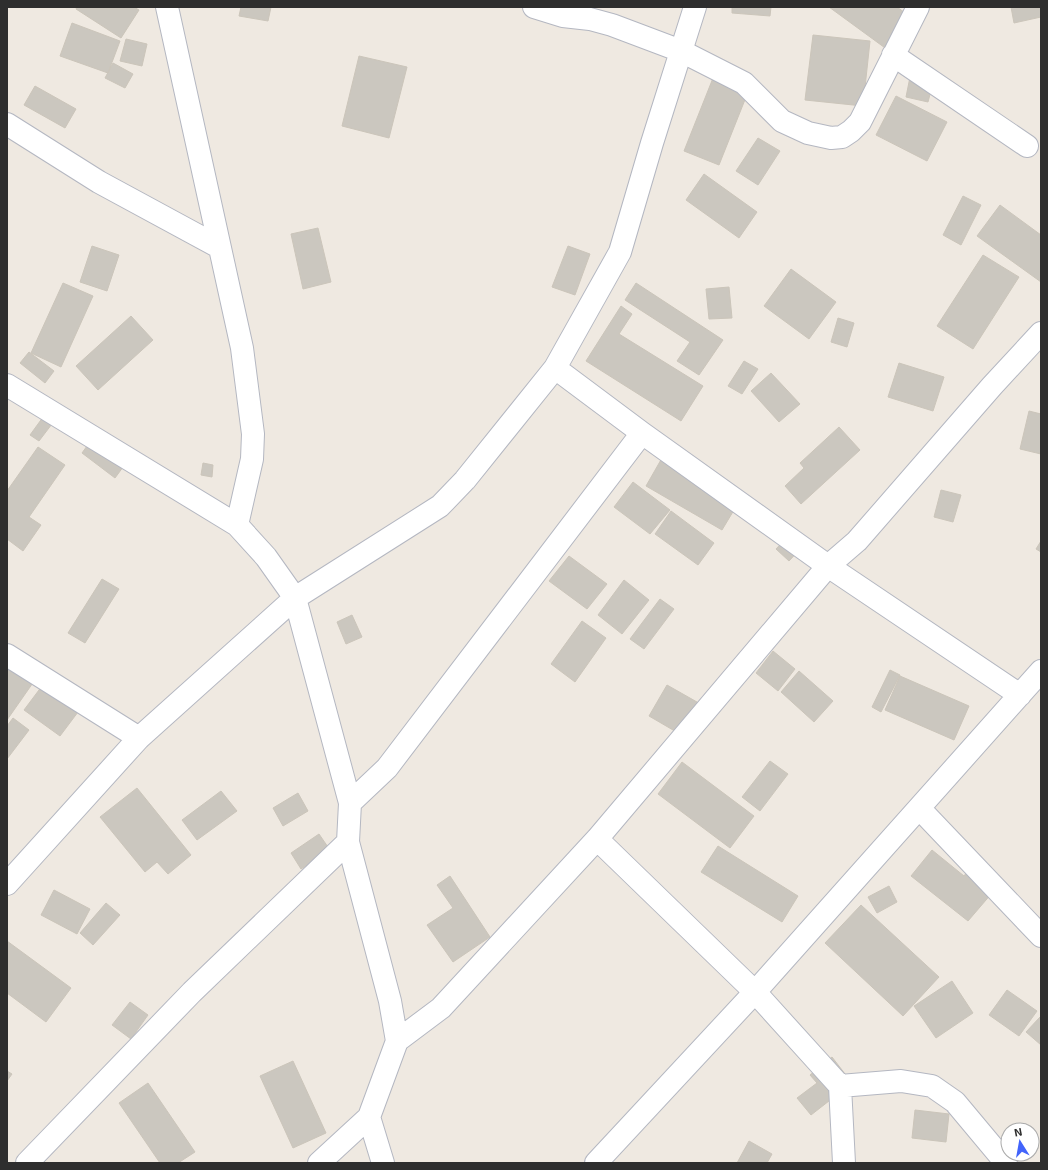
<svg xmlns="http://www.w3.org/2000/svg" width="1048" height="1170" viewBox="0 0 1048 1170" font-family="'Exo 2',sans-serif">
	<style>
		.building { fill: #cbc7bf; stroke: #cbc5ba }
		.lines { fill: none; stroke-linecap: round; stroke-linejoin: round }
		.minor-casing { stroke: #b4b7c1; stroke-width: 24 }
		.minor { stroke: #fff; stroke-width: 22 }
	</style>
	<rect width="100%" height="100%" fill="#efe9e1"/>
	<path class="building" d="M77 7H134L139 10 121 38 76 9Z
		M241 7H271L268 21 239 16Z
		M732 7H771L770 16 732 13Z
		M829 7H897L916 21 892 53Z
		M1011 7H1041V17L1014 23Z
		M72 23 120 41 108 73 60 56Z
		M813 35 870 41 863 106 805 100Z
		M126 39 147 44 142 66 120 61Z
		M359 56 407 67 389 138 342 126Z
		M113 63 133 74 125 88 105 78Z
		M717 68 752 82 719 165 684 151Z
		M910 77 933 83 928 102 906 97Z
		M35 86 76 109 65 128 24 105Z
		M896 96 947 122 927 161 876 135Z
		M758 138 780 151 758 185 736 171Z
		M704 174 757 212 739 238 686 200Z
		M963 196 981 205 961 245 943 235Z
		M1000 205 1041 235V282L977 236Z
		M318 228 331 282 303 289 291 234Z
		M92 246 119 255 107 291 80 282Z
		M568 246 590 254 575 295 552 287Z
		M983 255 1019 277 973 349 937 326Z
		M791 269 836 302 809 339 764 306Z
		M63 283 93 296 61 367 31 353Z
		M636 283 723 340 699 375 677 361 690 342 625 300Z
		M729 287 732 318 709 319 706 289Z
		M621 306 632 314 619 334 703 386 681 421 586 361Z
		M131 316 153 340 98 390 76 366Z
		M838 318 854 323 847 347 831 342Z
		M29 352 54 371 45 383 20 363Z
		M744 361 758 369 742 394 728 386Z
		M899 363 944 377 933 411 888 397Z
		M771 373 800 404 779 422 751 391Z
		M1029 411 1041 414V454L1020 449Z
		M46 413 55 420 39 441 30 435Z
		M839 427 860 450 801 504 785 486 804 468 800 463Z
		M92 439 126 463 115 478 82 453Z
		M38 447 65 465 29 517 41 525 23 551 7 539V491Z
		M666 451 743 495 722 530 646 486Z
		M203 463 213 465 212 477 201 475Z
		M633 482 670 510 650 534 614 507Z
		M941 490 961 495 953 522 934 517Z
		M671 511 714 543 698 565 655 534Z
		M790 534 803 546 789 561 776 549Z
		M1041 541V552L1036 549Z
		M569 556 607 584 587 609 549 581Z
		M102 579 119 589 85 643 68 633Z
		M624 580 649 600 622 634 598 615Z
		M660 599 674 609 644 649 630 639Z
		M352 615 362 637 346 644 337 622Z
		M582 621 606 638 575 682 551 664Z
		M773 651 795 669 778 691 756 673Z
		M7 655 37 677 7 720Z
		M890 670 900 675 881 712 872 707Z
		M799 671 833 701 814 722 781 692Z
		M900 676 969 706 954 740 885 710Z
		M48 678 84 704 60 736 24 710Z
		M667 685 704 706 685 737 649 716Z
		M13 718 29 730 7 759V726Z
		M770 761 788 774 760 811 742 797Z
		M682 762 754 816 730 848 658 794Z
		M137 788 191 855 168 874 157 862 145 872 100 817Z
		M221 791 237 811 197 840 182 820Z
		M298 793 308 811 283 826 273 808Z
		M319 834 330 850 301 869 291 853Z
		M718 846 798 896 782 922 701 872Z
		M932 850 964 876 967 872 992 893 968 921 911 876Z
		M450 876 490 937 453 962 427 925 453 908 437 885Z
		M889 886 897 902 877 913 868 897Z
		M54 890 90 909 77 934 41 915Z
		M106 903 120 915 93 945 80 933Z
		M861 905 939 977 903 1016 825 943Z
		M7 941 71 988 46 1022 7 993Z
		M952 981 973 1013 936 1038 914 1006Z
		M1007 990 1037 1011 1019 1036 989 1015Z
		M130 1002 148 1015 131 1039 112 1025Z
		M1040 1017 1041 1018V1045L1026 1032Z
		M832 1057 852 1083 811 1115 797 1098 817 1083 810 1075Z
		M293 1061 326 1133 293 1148 260 1076Z
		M7 1071 12 1074 7 1081Z
		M148 1083 195 1152 178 1163H160L119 1103Z
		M915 1110 949 1114 946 1142 912 1138Z
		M749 1141 772 1154 767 1163H737Z"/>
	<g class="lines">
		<defs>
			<path id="minor" d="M167 7 242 348 253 434 252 459 237 525
				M534 7 563 16 590 19 612 25 681 51 744 83 782 121 808 133 831 138 842 137 851 131 860 122 918 7
				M893 55 1027 146
				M7 124 99 182 219 247
				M555 368 642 433 828 566 1020 695
				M7 385 237 525 266 557 295 598 350 803 348 842 390 1001 397 1041 369 1117 383 1163
				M7 655 139 738
				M350 803 387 768 642 433
				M919 808 1041 936
				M597 839 755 992 840 1086 844 1163
				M7 884 139 738 295 598 440 506 465 480 555 368 620 252 652 143 695 7
				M397 1041 441 1008 597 839 828 566 857 541 992 386 1041 333
				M840 1086 901 1081 932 1086 955 1102 1006 1163
				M27 1163 192 992 348 842
				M319 1163 369 1117
				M596 1163 755 992 1041 671"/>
		</defs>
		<use href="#minor" class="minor-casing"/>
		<use href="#minor" class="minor"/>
	</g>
	<rect width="1048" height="1170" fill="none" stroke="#2e2e2e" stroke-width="16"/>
	<g transform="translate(1020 1142) rotate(349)"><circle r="19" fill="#ffffff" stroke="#ababab"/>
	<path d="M0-3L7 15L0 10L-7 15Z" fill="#4264fb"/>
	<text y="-6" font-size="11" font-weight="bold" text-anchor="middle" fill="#2e2e2e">N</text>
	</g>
</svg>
